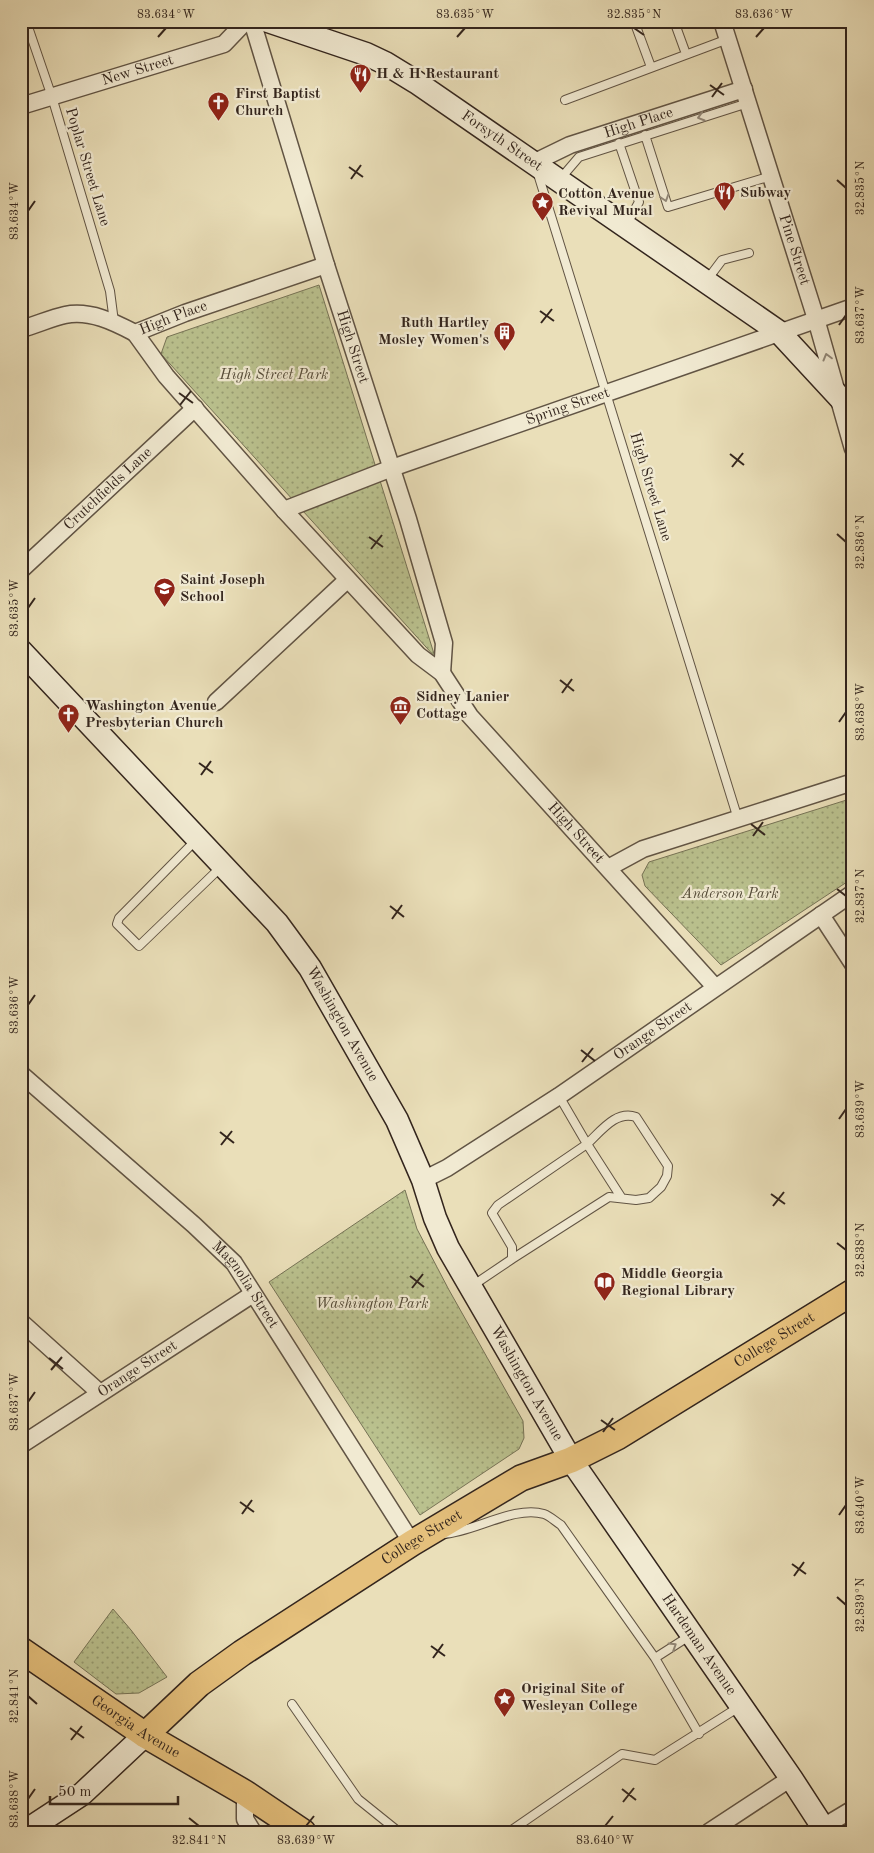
<svg xmlns="http://www.w3.org/2000/svg" width="874" height="1853" viewBox="0 0 874 1853" font-family="'Old Standard TT',serif">
	<style>
		.park { fill: url(#park-dots); stroke: #767356 }
		.lines { fill: none; stroke-linecap: round; stroke-linejoin: round }
		.lane-casing { stroke: #615444; stroke-width: 10 }
		.street-casing { stroke: #615444; stroke-width: 19 }
		.secondary-casing { stroke: #33251d; stroke-width: 25 }
		.primary-casing { stroke: #33251d; stroke-width: 28 }
		.lane { stroke: #f1ead2; stroke-width: 8 }
		.street { stroke: #f1ead2; stroke-width: 16 }
		.secondary { stroke: #f1ead2; stroke-width: 22 }
		.primary { stroke: #e5c07c; stroke-width: 25 }
		.oneway { stroke: #928878 }
		.ticks { fill: none; stroke: #33251d; stroke-width: 2 }
		.labels { text-anchor: middle; dominant-baseline: central; stroke-width: 4.5; stroke-linejoin: round; paint-order: stroke }
		.street-label { font-size: 15px; fill: #33251d; stroke: #f1ead2 }
		.poi-label { font-size: 15px; font-weight: bold; fill: #33251d; stroke: #f1ead2; text-anchor: start }
		.park-label { font-size: 15px; font-style: italic; fill: #554c39; stroke: #f1ead2 }
		.neatline { fill: none; stroke: #33251d; stroke-width: 2 }
		.ticks-label { font-size: 12px; text-anchor: middle; fill: #33251d }
	</style>
	<defs>
		<pattern id="park-dots" width="8" height="8" patternUnits="userSpaceOnUse" patternTransform="scale(1.25)"><rect width="8" height="8" fill="#bac18e"/><path d="M2 2h.1M6 6h.1" fill="none" stroke="#989d73" stroke-width="1.8" stroke-linecap="round"/></pattern>
	</defs>
	<rect width="100%" height="100%" fill="#eadfb9"/>
	<filter id="stains"><feTurbulence type="fractalNoise" baseFrequency=".004" numOctaves="4"/><feColorMatrix values="0 0 0 0 .2 0 0 0 0 .09 0 0 0 0 .02 0 0 0 .5 -.17"/></filter>
	<radialGradient id="worn" r=".72"><stop offset=".6" stop-color="#630" stop-opacity="0"/><stop offset="1" stop-color="#630" stop-opacity=".3"/></radialGradient>
	<path class="park" d="M319 285 435 657 161 354 167 337Z
		M853 798V878L721 965 645 886 642 875 649 862Z
		M405 1190 417 1229 449 1290 523 1421 524 1438 519 1449 420 1515 269 1282Z
		M113 1609 131 1630 167 1677 139 1693 116 1694 74 1662Z"/>
	<g class="lines">
		<defs>
			<path id="lane" d="M26 21 52 97 110 291 114 322
				M634 21 651 67
				M674 21 686 54
				M565 100 728 39
				M645 135 668 207 771 176
				M619 143 639 202 627 224
				M538 174 738 819
				M561 178 579 157 748 103
				M707 280 722 260 749 253
				M196 840 119 918 117 924 139 946 221 867
				M512 1259 609 1197 636 1200 649 1198 661 1187 667 1176 668 1166 636 1117C616 1110 601 1131 587 1144L621 1197
				M472 1286 512 1259V1247L492 1213 498 1205 587 1144 559 1096
				M444 1534C474 1532 515 1505 544 1514 550 1516 556 1522 561 1525L655 1658 699 1734
				M655 1658 691 1635
				M292 1704 358 1799 399 1832
				M509 1832 622 1754 655 1760 739 1707"/>
			<g id="street">
				<path id="s1" d="M252 21 326 265 408 519 444 643 442 673"/>
				<path id="s2" d="M722 21 816 319 853 449"/>
				<path d="M308 34 323 21"/>
				<path id="s3" d="M21 106 224 44 246 21"/>
				<path id="s4" d="M535 162 570 145 744 89"/>
				<path id="s5" d="M21 329C36 325 51 318 65 315 90 310 114 322 135 333L185 313 326 265"/>
				<path id="s6" d="M135 333 166 376 284 510 418 655 442 673 470 716 715 987"/>
				<path id="s7" d="M284 510 392 468 853 307"/>
				<path id="s8" d="M21 570 195 408"/>
				<path d="M216 702 347 580"/>
				<path d="M608 868 643 849 853 782"/>
				<path d="M821 915 853 964"/>
				<path id="s9" d="M21 1074 194 1225 234 1263 412 1543"/>
				<path id="s10" d="M423 1180 447 1168 559 1096 853 893"/>
				<path d="M21 1322 100 1393"/>
				<path id="s11" d="M21 1445 253 1294"/>
				<path d="M245 1793V1819L253 1832"/>
				<path d="M823 1827 853 1809"/>
				<path d="M709 1832 791 1778"/>
			</g>
			<g id="secondary">
				<path id="s12" d="M268 21 366 54 385 63 416 82 779 332 853 412"/>
				<path id="s13" d="M21 651 277 923 310 968 397 1120 423 1180 435 1218 448 1248 571 1460 791 1778 826 1832"/>
				<path d="M24 1832 82 1794 145 1735"/>
			</g>
			<g id="primary">
				<path id="s14" d="M21 1650 145 1735 245 1793 303 1832"/>
				<path id="s15" d="M145 1735 199 1684 242 1653 412 1543 521 1478 571 1460 617 1437 853 1292"/>
			</g>
		</defs>
		<use href="#lane" class="lane-casing"/>
		<use href="#street" class="street-casing"/>
		<use href="#secondary" class="secondary-casing"/>
		<use href="#primary" class="primary-casing"/>
		<use href="#lane" class="lane"/>
		<use href="#street" class="street"/>
		<use href="#secondary" class="secondary"/>
		<use href="#primary" class="primary"/>
	</g>
	<defs><path id="oneway-chevron" d="M-2-3.5L2.5 0L-2 3.5" fill="none" stroke-width="1.6" stroke-linecap="round" stroke-linejoin="round" transform="scale(1.25)"/></defs>
	<g class="oneway">
		<use href="#oneway-chevron" transform="translate(701 117) rotate(163)"/>
		<use href="#oneway-chevron" transform="translate(665 198) rotate(72)"/>
		<use href="#oneway-chevron" transform="translate(827 357) rotate(-105)"/>
		<use href="#oneway-chevron" transform="translate(673 1646) rotate(-32)"/>
	</g>
	<path class="ticks" d="M634 28 644 35M158 37 166 28M457 37 465 28M756 37 764 28M710 85 724 95M712 97 722 83M349 167 363 177M351 179 361 165M837 180 846 188M28 211 35 201M540 311 554 321M541 323 552 309M839 325 846 315M179 393 193 403M180 405 191 391M730 454 744 465M732 467 743 453M837 534 846 542M369 537 383 547M371 549 382 535M28 608 35 598M560 680 574 691M562 693 572 679M839 722 846 712M199 763 213 773M201 775 211 761M751 824 765 835M753 836 763 822M837 889 846 896M390 906 404 917M392 919 402 905M28 1005 35 995M581 1050 595 1061M582 1062 593 1048M839 1119 846 1109M220 1132 234 1143M221 1145 232 1131M771 1194 785 1204M773 1206 784 1192M837 1243 846 1250M410 1276 424 1287M412 1288 423 1274M49 1358 63 1369M51 1370 62 1357M28 1402 35 1392M601 1420 615 1430M603 1432 613 1418M240 1502 254 1512M242 1514 252 1500M839 1515 846 1505M792 1564 806 1574M794 1576 804 1562M837 1597 846 1605M431 1646 445 1656M433 1658 443 1644M28 1696 37 1704M70 1728 84 1738M71 1740 82 1726M622 1789 636 1800M28 1799 35 1789M623 1802 634 1788M189 1818 199 1826M306 1826 314 1816M605 1826 613 1816"/>
	<defs>
		<symbol id="restaurant-pin" viewBox="-11 -11 22 30"><path d="M0 17L-7.5 6A9.5 9.5 0 1 1 7.5 6Z" fill="#8f2418" stroke="#f1ead2"/><path d="M-5-6h1v4h1v-4h1v4h1v-4h1v5L-1.5 .5V6h-2V.5L-5-1ZM5-6V6H3V1.5H1.5Q1.5-4 5-6Z" fill="#fff"/></symbol>
		<symbol id="church-pin" viewBox="-11 -11 22 30"><path d="M0 17L-7.5 6A9.5 9.5 0 1 1 7.5 6Z" fill="#8f2418" stroke="#f1ead2"/><path d="M-1.2-6h2.4v3.5h3.3v2.4h-3.3V6h-2.4V-.1h-3.3v-2.4h3.3Z" fill="#fff"/></symbol>
		<symbol id="sight-pin" viewBox="-11 -11 22 30"><path d="M0 17L-7.5 6A9.5 9.5 0 1 1 7.5 6Z" fill="#8f2418" stroke="#f1ead2"/><path d="M0-6L1.8-2.2L6-1.7L2.9 1.2L3.7 5.4L0 3.3L-3.7 5.4L-2.9 1.2L-6-1.7L-1.8-2.2Z" fill="#fff"/></symbol>
		<symbol id="building-pin" viewBox="-11 -11 22 30"><path d="M0 17L-7.5 6A9.5 9.5 0 1 1 7.5 6Z" fill="#8f2418" stroke="#f1ead2"/><path d="M-4-6H4V6H1V3H-1V6H-4ZM-2.5-4.3h1.7v1.8h-1.7ZM.8-4.3h1.7v1.8H.8ZM-2.5-1h1.7V.8h-1.7ZM.8-1h1.7V.8H.8Z" fill="#fff"/></symbol>
		<symbol id="school-pin" viewBox="-11 -11 22 30"><path d="M0 17L-7.5 6A9.5 9.5 0 1 1 7.5 6Z" fill="#8f2418" stroke="#f1ead2"/><path d="M0-5L7-2L0 1L-7-2ZM-4 1L0 2.5L4 1V4Q0 6-4 4Z" fill="#fff"/></symbol>
		<symbol id="museum-pin" viewBox="-11 -11 22 30"><path d="M0 17L-7.5 6A9.5 9.5 0 1 1 7.5 6Z" fill="#8f2418" stroke="#f1ead2"/><path d="M0-6L6-3V-2H-6V-3ZM-5-1h2V3h-2ZM-1-1h2V3h-2ZM3-1h2V3H3ZM-6 4H6V6H-6Z" fill="#fff"/></symbol>
		<symbol id="library-pin" viewBox="-11 -11 22 30"><path d="M0 17L-7.5 6A9.5 9.5 0 1 1 7.5 6Z" fill="#8f2418" stroke="#f1ead2"/><path d="M-6-4Q-3-5.5-.7-3.5V5Q-3 3-6 4ZM6-4Q3-5.5 .7-3.5V5Q3 3 6 4Z" fill="#fff"/></symbol>
	</defs>
	<g fill-rule="evenodd">
		<use href="#restaurant-pin" x="348" y="62" width="25" height="34"/>
		<use href="#church-pin" x="206" y="90" width="25" height="34"/>
		<use href="#restaurant-pin" x="712" y="180" width="25" height="34"/>
		<use href="#sight-pin" x="530" y="190" width="25" height="34"/>
		<use href="#building-pin" x="492" y="320" width="25" height="34"/>
		<use href="#school-pin" x="152" y="576" width="25" height="34"/>
		<use href="#museum-pin" x="388" y="694" width="25" height="34"/>
		<use href="#church-pin" x="56" y="702" width="25" height="34"/>
		<use href="#library-pin" x="592" y="1270" width="25" height="34"/>
		<use href="#sight-pin" x="492" y="1686" width="25" height="34"/>
	</g>
	<g class="labels">
		<g class="street-label">
			<text stroke="none"><textPath href="#s3" startOffset="122">New Street</textPath></text>
			<text stroke="none"><textPath href="#s4" startOffset="111">High Place</textPath></text>
			<text stroke="none"><textPath href="#s12" startOffset="265">Forsyth Street</textPath></text>
			<text transform="translate(87 167) rotate(73)">Poplar Street Lane</text>
			<text stroke="none"><textPath href="#s2" startOffset="240">Pine Street</textPath></text>
			<text stroke="none"><textPath href="#s5" startOffset="161">High Place</textPath></text>
			<text stroke="none"><textPath href="#s1" startOffset="341">High Street</textPath></text>
			<text stroke="none"><textPath href="#s7" startOffset="302">Spring Street</textPath></text>
			<text transform="translate(650 487) rotate(73)">High Street Lane</text>
			<text stroke="none"><textPath href="#s8" startOffset="119">Crutchfields Lane</textPath></text>
			<text stroke="none"><textPath href="#s6" startOffset="668">High Street</textPath></text>
			<text stroke="none"><textPath href="#s13" startOffset="494">Washington Avenue</textPath></text>
			<text stroke="none"><textPath href="#s10" startOffset="274">Orange Street</textPath></text>
			<text stroke="none"><textPath href="#s9" startOffset="309">Magnolia Street</textPath></text>
			<text stroke="none"><textPath href="#s15" startOffset="746">College Street</textPath></text>
			<text stroke="none"><textPath href="#s11" startOffset="139">Orange Street</textPath></text>
			<text stroke="none"><textPath href="#s13" startOffset="899">Washington Avenue</textPath></text>
			<text stroke="none"><textPath href="#s15" startOffset="341">College Street</textPath></text>
			<text stroke="none"><textPath href="#s13" startOffset="1212">Hardeman Avenue</textPath></text>
			<text stroke="none"><textPath href="#s14" startOffset="138">Georgia Avenue</textPath></text>
		</g>
		<g class="poi-label">
			<text x="376" y="74">H &amp; H Restaurant</text>
			<text x="235" y="94">First Baptist<tspan x="235" dy="17">Church</tspan></text>
			<text x="740" y="193">Subway</text>
			<text x="558" y="194">Cotton Avenue<tspan x="558" dy="17">Revival Mural</tspan></text>
			<text x="489" y="323" text-anchor="end">Ruth Hartley<tspan x="489" dy="17">Mosley Women's</tspan></text>
			<text x="180" y="580">Saint Joseph<tspan x="180" dy="17">School</tspan></text>
			<text x="416" y="697">Sidney Lanier<tspan x="416" dy="17">Cottage</tspan></text>
			<text x="85" y="706">Washington Avenue<tspan x="85" dy="17">Presbyterian Church</tspan></text>
			<text x="621" y="1274">Middle Georgia<tspan x="621" dy="17">Regional Library</tspan></text>
			<text x="521" y="1689">Original Site of<tspan x="521" dy="17">Wesleyan College</tspan></text>
		</g>
		<g class="park-label">
			<text x="274" y="375">High Street Park</text>
			<text x="730" y="894">Anderson Park</text>
			<text x="372" y="1304">Washington Park</text>
		</g>
	</g>
	<rect width="874" height="1853" fill="none" stroke="#eadfb9" stroke-width="55"/>
	<path d="M50 1796v8h128v-8" fill="none" stroke="#33251d" stroke-width="2.5"/>
	<text x="58" y="1796" font-size="15" fill="#33251d" stroke="#f1ead2" stroke-width="4" paint-order="stroke">50 m</text>
	<rect x="28" y="28" width="818" height="1798" class="neatline"/>
	<g class="ticks-label">
		<text x="166" y="18">83.634°W</text>
		<text x="465" y="18">83.635°W</text>
		<text x="634" y="18">32.835°N</text>
		<text x="764" y="18">83.636°W</text>
		<text transform="translate(860 188) rotate(-90)" y="4">32.835°N</text>
		<text transform="translate(14 211) rotate(-90)" y="4">83.634°W</text>
		<text transform="translate(860 315) rotate(-90)" y="4">83.637°W</text>
		<text transform="translate(860 542) rotate(-90)" y="4">32.836°N</text>
		<text transform="translate(14 608) rotate(-90)" y="4">83.635°W</text>
		<text transform="translate(860 712) rotate(-90)" y="4">83.638°W</text>
		<text transform="translate(860 896) rotate(-90)" y="4">32.837°N</text>
		<text transform="translate(14 1005) rotate(-90)" y="4">83.636°W</text>
		<text transform="translate(860 1109) rotate(-90)" y="4">83.639°W</text>
		<text transform="translate(860 1250) rotate(-90)" y="4">32.838°N</text>
		<text transform="translate(14 1402) rotate(-90)" y="4">83.637°W</text>
		<text transform="translate(860 1505) rotate(-90)" y="4">83.640°W</text>
		<text transform="translate(860 1605) rotate(-90)" y="4">32.839°N</text>
		<text transform="translate(14 1696) rotate(-90)" y="4">32.841°N</text>
		<text transform="translate(14 1799) rotate(-90)" y="4">83.638°W</text>
		<text x="199" y="1844">32.841°N</text>
		<text x="306" y="1844">83.639°W</text>
		<text x="605" y="1844">83.640°W</text>
	</g>
	<rect width="100%" height="100%" filter="url(#stains)"/>
	<rect width="100%" height="100%" fill="url(#worn)"/>
</svg>
